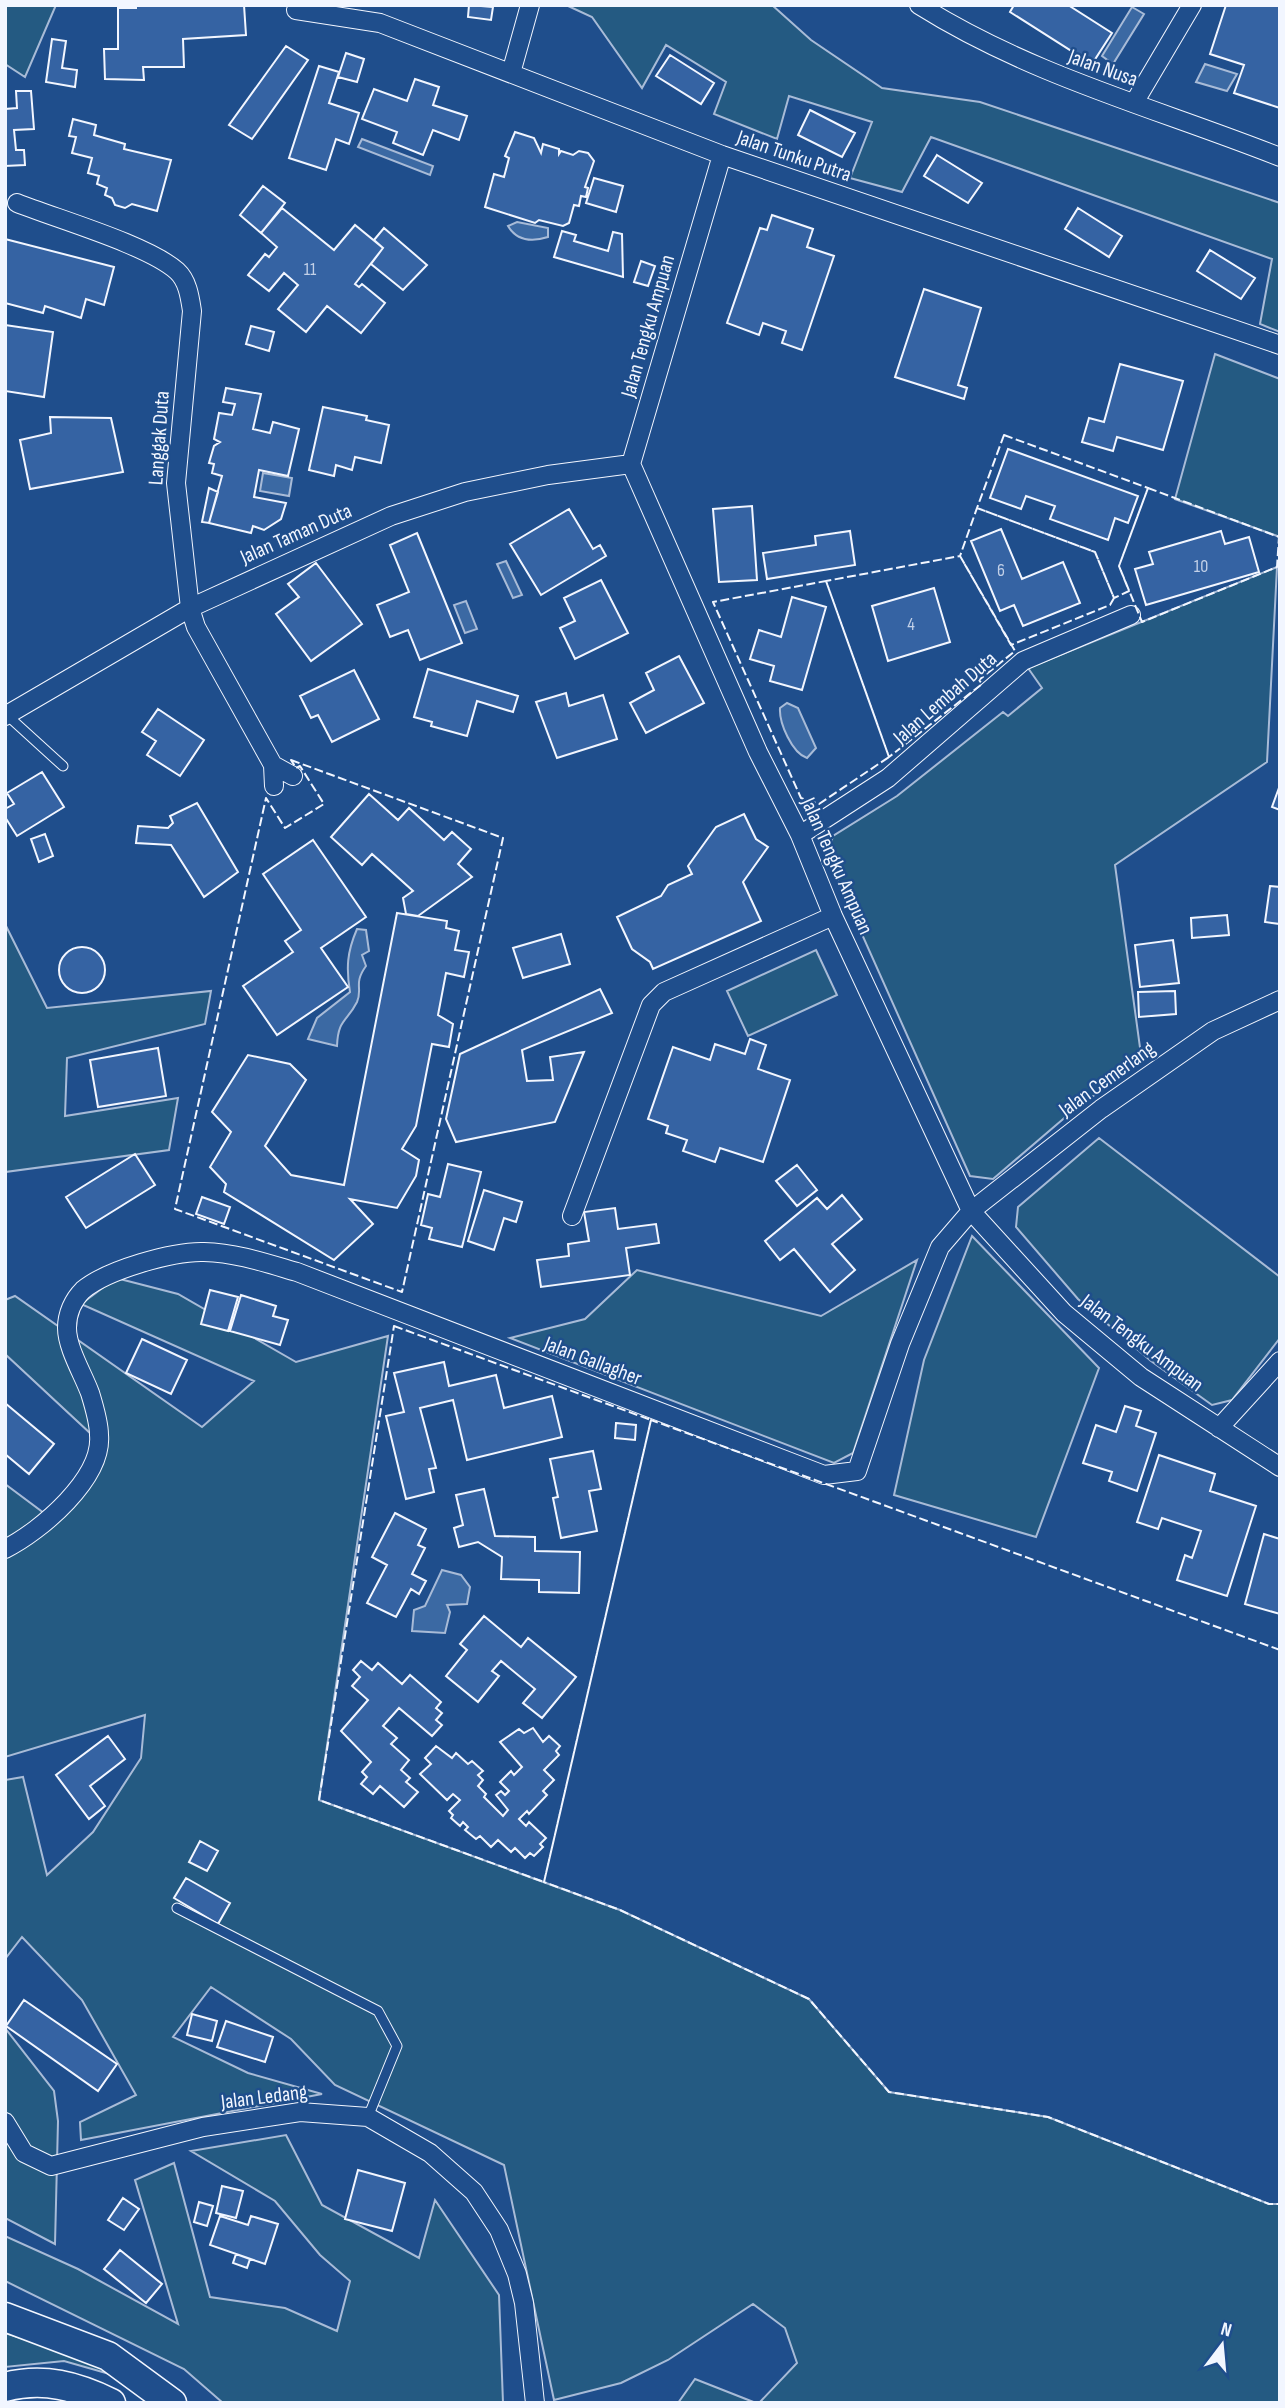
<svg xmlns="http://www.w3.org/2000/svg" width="1285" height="2408" viewBox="0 0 1285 2408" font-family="'Sofia Sans Condensed',sans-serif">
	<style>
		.green { fill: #245a82; stroke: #a8bbd7; stroke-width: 2 }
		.water { fill: #3b69a3; stroke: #a8bbd7; stroke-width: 2 }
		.building { fill: #3563a3; stroke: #f2f6ff; stroke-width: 2 }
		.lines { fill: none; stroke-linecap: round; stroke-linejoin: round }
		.lane-casing { stroke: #f2f6ff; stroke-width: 11 }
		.street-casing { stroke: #f2f6ff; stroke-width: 20 }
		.primary-casing { stroke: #f2f6ff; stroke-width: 31 }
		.lane { stroke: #1f4e8c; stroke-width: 9 }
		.street { stroke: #1f4e8c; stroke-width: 18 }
		.primary { stroke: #1f4e8c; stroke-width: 28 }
		.fence { stroke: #f2f6ff; stroke-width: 2; stroke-dasharray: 9 3.5; stroke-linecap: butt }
		.labels { text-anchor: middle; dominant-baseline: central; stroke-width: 5; stroke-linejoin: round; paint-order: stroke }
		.number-label { font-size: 18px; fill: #c3d1e8 }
		.street-label { font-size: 21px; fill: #f2f6ff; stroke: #1f4e8c }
	</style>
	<rect width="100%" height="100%" fill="#1f4e8c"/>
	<path class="green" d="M5 5H56L25 77 5 64Z
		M566 5H772L811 40 882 88 980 102 1280 203V332L1260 324 1272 259 931 137 902 192 850 178 872 122 789 96 777 139 714 114 726 82 666 45 642 88 592 17Z
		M1215 354 1280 379V537L1175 499Z
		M1277 567 1267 762 1115 865 1142 1062 1076 1108 993 1179 970 1176 827 856 833 836 897 796 1003 712 1008 716 1042 688 1028 668Z
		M5 924 47 1008 211 991 205 1024 67 1058 65 1116 178 1098 169 1150 5 1172Z
		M816 950 837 995 748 1036 727 991Z
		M1099 1138 1280 1277V1338L1232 1400 1212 1405 1151 1361 1078 1299 1016 1227 1018 1207Z
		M972 1236 1099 1368 1036 1537 894 1495 924 1360Z
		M917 1260 853 1453 834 1463 510 1338 585 1319 637 1270 821 1316Z
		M116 1278 178 1294 296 1362 388 1336 319 1800 620 1910 809 1999 889 2092 1048 2117 1269 2204H1280V2403H759L797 2363 785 2328 753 2304 668 2360 621 2383 554 2400 504 2165 335 2085 291 2039 211 1987 173 2037 248 2073 322 2094 81 2140 80 2122 136 2095 82 2000 22 1937 5 1959V1780L23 1777 47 1875 93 1832 141 1758 145 1715 5 1757V1484L56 1522 106 1448 5 1354V1300L15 1296 202 1427 254 1381 81 1304Z
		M5 2028 54 2091 58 2121 55 2244 5 2218Z
		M286 2135 322 2205 419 2258 435 2200 499 2295 503 2403H223L184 2369 5 2281V2236L78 2269 178 2324 135 2180 174 2163 210 2297 285 2308 337 2331 350 2281 320 2255 275 2201 191 2151Z
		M5 2333 94 2361 113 2375 64 2361 5 2367Z
		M695 2379 756 2403H678Z"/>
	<path class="water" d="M1132 7 1144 14 1113 64 1102 56Z
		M1205 64 1237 74 1227 91 1196 82Z
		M362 139 433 166 430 175 358 147Z
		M517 222 548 228V237C532 242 517 241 508 226Z
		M263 473 292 478 289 496 260 491Z
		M506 561 522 595 513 598 497 564Z
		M466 601 477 629 465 633 454 605Z
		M787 703 798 708 816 748 807 758C792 753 779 723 780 708Z
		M357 929 366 930 369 951 362 955 366 966C353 984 363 988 357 1002 347 1022 338 1019 337 1046L308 1039 317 1018 350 992C346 968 347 952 357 929Z
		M442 1570 461 1575 470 1587 467 1604 447 1605 450 1612 445 1633 412 1631 414 1610 425 1606Z"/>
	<path class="building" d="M136 5H244L246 35 183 39 184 67H143L144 80 105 79 104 49H118V8H136Z
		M469 5 493 7 491 20 468 17Z
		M1014 5H1068L1112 33 1092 64 1010 12Z
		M1226 5H1280V108L1234 93 1244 65 1210 54Z
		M52 39 66 41 62 68 77 70 75 87 46 82Z
		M286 46 308 60 252 139 229 125Z
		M346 53 364 59 357 82 338 77Z
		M670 55 714 83 701 104 656 76Z
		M319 66 339 72 329 103 359 113 349 144 336 139 326 170 289 158Z
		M415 79 439 87 433 105 467 116 459 140 433 130 423 155 393 143 397 132 362 119 374 89 407 101Z
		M16 91H31L34 129 14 130 16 150H24L25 165 5 166V109L17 108Z
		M810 110 855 133 842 157 798 135Z
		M73 119 96 125 94 135 125 144 124 149 171 160 157 211 132 204 125 208 115 205 112 198 105 195 107 188 97 184 99 176 88 173 92 158 72 153 76 137 69 136Z
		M515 132 534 138 541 153 543 144 559 149V154L561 151 573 155 579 151 588 153 594 161 585 187 588 188 586 197 581 196 579 206 574 205 569 223 563 226 539 220 535 223 485 207 494 174 504 177 509 158 505 156Z
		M937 155 982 183 968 203 924 176Z
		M594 178 623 186 616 212 586 203Z
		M263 186 285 203 261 233 240 215Z
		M282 208 334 250 355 225 383 248 355 284 359 287 362 284 385 303 361 333 327 306 306 332 278 309 298 285 284 273 269 291 248 275 265 254 269 257 277 247 261 233Z
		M1078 208 1122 236 1109 257 1065 229Z
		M772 215 813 229 807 247 834 256 802 350 782 343 786 331 763 323 759 335 727 323 760 228 767 230Z
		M384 228 427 265 403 290 371 264 383 248 374 240Z
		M562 231 576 235 574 241 608 251 613 232 622 234 623 277 554 257Z
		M5 239 114 267 104 305 86 299 81 318 45 306 43 313 5 303Z
		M1210 250 1255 278 1241 299 1197 271Z
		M641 261 655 266 648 286 634 282Z
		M924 289 981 308 958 385 967 388 964 399 895 377Z
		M5 325 53 332 44 397 5 391Z
		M251 326 274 332 269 351 246 344Z
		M1120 364 1183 381 1163 450 1117 437 1113 451 1082 442 1089 418 1104 422Z
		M226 388 261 394 253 429 270 433 273 422 299 429 288 476 259 470 254 497 286 503 281 519 264 530 253 526 251 533 209 523 222 476 212 473 214 464 209 463 214 446 220 442 214 439 219 413 232 415 235 404 223 402Z
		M323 407 367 416 366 420 389 425 381 463 355 457 352 470 336 465 334 476 309 470Z
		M50 417 111 418 123 472 30 489 20 440 51 433Z
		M1008 449 1138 496 1128 523 1115 518 1108 540 1050 519 1055 506 1026 496 1021 509 990 498Z
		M209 488 218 492 209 523 202 522Z
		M752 506 757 580 719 582 713 509Z
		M569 509 593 549 600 545 606 556 541 595 510 544Z
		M1001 529 1022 579 1063 562 1080 603 1023 626 1014 605 1000 611 971 541Z
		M850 531 855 565 767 579 763 553 816 545 815 536Z
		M1221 531 1225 544 1249 537 1259 572 1146 605 1135 569 1153 564 1149 552Z
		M417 533 462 643 420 660 408 630 390 637 377 605 409 592 390 545Z
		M316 563 362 624 311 661 276 614 299 597 288 584Z
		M601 580 628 633 575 659 560 628 575 621 564 598Z
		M934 588 950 642 888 661 872 606Z
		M792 597 826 607 802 690 770 681 774 666 750 659 759 630 781 637Z
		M679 656 704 703 646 733 630 703 654 690 646 673Z
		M428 669 518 696 513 712 477 701 467 736 431 726 432 722 414 717Z
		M354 670 379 719 332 742 318 715 311 718 300 696Z
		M566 693 569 706 603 695 617 739 557 758 536 702Z
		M158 709 204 740 180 776 147 755 156 741 142 732Z
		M42 772 64 807 17 836 5 817V809L14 804 7 793Z
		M1280 785V810L1272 807Z
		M369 794 398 820 409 808 444 840 452 832 471 849 458 864 472 877 418 916 406 914 403 898 413 891 372 854 362 865 331 837Z
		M197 803 238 872 204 897 171 845 136 843 138 826 168 828 173 823 170 816Z
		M744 814 756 839 768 847 743 882 761 921 653 969 650 962 632 949 617 917 661 896 668 885 692 874 688 866 716 827Z
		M45 834 53 856 39 862 31 839Z
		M313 840 366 917 321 948 348 987 277 1035 243 986 293 952 285 941 301 930 263 874Z
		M1270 886 1280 887V924L1265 922Z
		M397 913 447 921 446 928 459 931 455 950 469 952 464 977 446 973 438 1015 453 1024 449 1047 432 1044 416 1126 402 1149 419 1160 416 1176 397 1208 350 1199 373 1224 334 1260 224 1192 226 1184 210 1167 231 1132 212 1112 248 1055 290 1064 306 1080 265 1146 291 1175 344 1185Z
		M1227 915 1229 935 1192 938 1191 918Z
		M561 934 570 964 523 978 513 948Z
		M1173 940 1179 983 1140 987 1135 945Z
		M59 970a23 23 0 1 1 46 0a23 23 0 1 1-46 0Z
		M600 989 612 1013 522 1050 527 1081 553 1080 550 1057 584 1052 555 1122 456 1142 446 1119 460 1054Z
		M1175 991 1176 1014 1139 1017 1138 992Z
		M750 1039 766 1045 758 1069 790 1080 763 1162 720 1148 715 1162 683 1151 687 1140 666 1133 668 1126 648 1119 673 1047 710 1060 715 1044 745 1054Z
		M158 1048 166 1096 98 1107 90 1060Z
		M135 1154 155 1185 86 1228 66 1197Z
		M448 1164 481 1172 462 1247 429 1239 432 1228 421 1225 428 1194 440 1197Z
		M797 1165 817 1190 797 1206 776 1181Z
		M484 1190 522 1202 516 1222 504 1218 494 1250 468 1241Z
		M842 1195 862 1219 832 1244 855 1270 830 1292 794 1249 780 1260 765 1241 817 1198 827 1209Z
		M202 1197 230 1207 224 1224 196 1214Z
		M615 1208 618 1229 656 1224 659 1243 626 1248 630 1275 541 1287 537 1260 569 1256 568 1244 589 1241 584 1212Z
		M210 1290 238 1297 228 1331 201 1324Z
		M241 1295 276 1306 273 1316 288 1320 280 1345 230 1331Z
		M142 1339 187 1360 171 1394 126 1373Z
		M444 1362 449 1386 496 1375 504 1408 552 1396 562 1437 467 1460 453 1400 420 1408 436 1468 429 1469 434 1492 406 1499 386 1416 404 1412 394 1373Z
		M5 1403 54 1444 29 1474 5 1454Z
		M1125 1406 1141 1411 1136 1426 1156 1433 1137 1491 1109 1481 1112 1472 1083 1463 1096 1425 1116 1432Z
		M616 1423 636 1425 635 1440 615 1438Z
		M593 1451 601 1489 589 1491 597 1531 561 1538 553 1498 558 1497 550 1459Z
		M1159 1455 1215 1474 1210 1491 1256 1506 1227 1596 1177 1580 1185 1555 1192 1558 1201 1531 1162 1518 1158 1529 1137 1522Z
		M484 1489 495 1536 535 1537V1551L580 1552 579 1593 539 1592V1580L501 1579 502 1557 478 1542 459 1547 454 1528 463 1525 456 1495Z
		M395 1513 426 1529 418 1545 425 1548 412 1574 426 1581 419 1594 411 1589 396 1617 367 1603 387 1565 372 1557Z
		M1264 1534 1280 1539V1614L1245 1604Z
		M484 1616 521 1647 528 1638 576 1677 542 1718 523 1703 535 1689 501 1661 492 1671 499 1676 478 1702 446 1676 467 1650 460 1644Z
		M361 1661 372 1670 378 1663 402 1684 410 1675 441 1702 436 1708 442 1713 436 1720 442 1725 432 1736 399 1708 383 1726 397 1738 391 1744 409 1760 401 1770 410 1778 406 1782 418 1792 404 1807 380 1786 373 1794 361 1784 367 1777 362 1772 371 1762 341 1731 368 1700 352 1686 360 1677 353 1670Z
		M533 1728 543 1742 549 1736 560 1746 556 1751 559 1755 544 1770 554 1780 543 1791 547 1795 529 1814 527 1811 519 1819 526 1826 529 1822 546 1838 540 1844 543 1847 534 1856 530 1853 525 1858 515 1848 511 1852 498 1840 491 1847 480 1836 476 1839 465 1830 468 1827 463 1822 460 1826 451 1818 453 1815 449 1811 460 1800 453 1794 447 1800 420 1774 431 1764 425 1758 436 1746 452 1758 456 1753 468 1764 472 1761 483 1771 478 1775 483 1780 478 1786 486 1794 484 1797 503 1816 508 1810 496 1795 501 1791 505 1795 509 1791 500 1782 511 1771 514 1775 522 1767 500 1742 519 1729 524 1733Z
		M108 1736 125 1759 90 1786 105 1806 89 1819 56 1775Z
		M200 1841 218 1851 207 1871 189 1862Z
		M186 1878 230 1903 218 1924 174 1898Z
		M24 2000 117 2064 98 2091 6 2026Z
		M192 2014 217 2021 212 2041 187 2035Z
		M226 2021 273 2037 265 2062 217 2047Z
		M358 2170 405 2183 392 2231 345 2219Z
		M222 2186 243 2191 236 2218 216 2213Z
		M123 2198 139 2209 124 2230 108 2220Z
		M199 2202 213 2206 207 2226 194 2222Z
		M220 2216 248 2225 251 2216 278 2224 265 2264 210 2245Z
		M120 2250 162 2284 146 2303 104 2269Z
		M236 2254 250 2259 247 2268 233 2263Z"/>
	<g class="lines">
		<defs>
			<path id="lane" d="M8 716 63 766
				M177 1908 378 2011 397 2046 368 2117"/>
			<path id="street" d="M919 5C1032 76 1156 108 1280 157
				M296 10 380 23 722 155 1280 345
				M511 73 530 5
				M1134 103 1192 5
				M722 155 631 464 758 752 800 835 833 916 971 1211 1064 1313 1141 1377 1280 1467
				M17 203C57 219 148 245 177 271 188 281 190 298 192 311L176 483 190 608 196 627 273 765 274 786
				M5 716 190 608 391 516 465 492 548 475 631 464
				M273 765 293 776
				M800 835 888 778 1023 661 1131 615
				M572 1216 651 1005 664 992 833 916
				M1219 1428 1280 1361
				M5 1549C41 1531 103 1478 99 1435 99 1422 94 1406 90 1393 83 1374 67 1348 67 1328 67 1314 73 1300 83 1290 107 1270 173 1251 204 1252 237 1253 266 1263 297 1272L824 1475 857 1471 900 1344 940 1247 971 1211 1101 1109 1213 1031 1280 1000
				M5 2122 24 2153 51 2166 203 2127 300 2112 368 2117 430 2153 474 2192 499 2230 517 2274 524 2303 535 2403"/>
			<path id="primary" d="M5 2317 108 2356 172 2403
				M5 2387C44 2377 76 2386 111 2403"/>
		</defs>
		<use href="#lane" class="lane-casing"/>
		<use href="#street" class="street-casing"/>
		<use href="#primary" class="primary-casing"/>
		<use href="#lane" class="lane"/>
		<use href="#street" class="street"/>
		<use href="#primary" class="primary"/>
		<path class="fence" d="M1004 435 1148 488 1119 566 1129 591 1114 598 1095 552 977 508Z
			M1148 488 1279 537 1277 567 1142 622 1119 566Z
			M977 508 1095 552 1114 598 1110 605 1011 645 960 556Z
			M960 556 1015 651 979 680 982 684 889 757 826 581Z
			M826 581 889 757 819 804 801 798 713 602Z
			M291 760 503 838 402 1292 175 1209 266 798 285 828 324 804 300 766 296 768Z
			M394 1326 651 1420 544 1882 319 1800Z
			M1280 1650 651 1420 544 1882 620 1910 809 1999 889 2092 1048 2117 1269 2204H1280"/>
	</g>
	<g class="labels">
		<g class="number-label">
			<text x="310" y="269">11</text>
			<text x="1201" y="566">10</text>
			<text x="1001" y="570">6</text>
			<text x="911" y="624">4</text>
		</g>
		<g class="street-label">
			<text transform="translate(1103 68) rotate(20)">Jalan Nusa</text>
			<text transform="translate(794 156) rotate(19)">Jalan Tunku Putra</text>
			<text transform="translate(648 326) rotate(-74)">Jalan Tengku Ampuan</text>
			<text transform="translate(159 438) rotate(-86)">Langgak Duta</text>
			<text transform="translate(296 534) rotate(-24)">Jalan Taman Duta</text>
			<text transform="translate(945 698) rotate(-41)">Jalan Lembah Duta</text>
			<text transform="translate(837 866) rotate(66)">Jalan Tengku Ampuan</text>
			<text transform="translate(1107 1079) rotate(-36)">Jalan Cemerlang</text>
			<text transform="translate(1142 1343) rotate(37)">Jalan Tengku Ampuan</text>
			<text transform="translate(593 1361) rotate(21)">Jalan Gallagher</text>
			<text transform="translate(264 2097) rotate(-7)">Jalan Ledang</text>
		</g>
	</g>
	<rect width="1285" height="2408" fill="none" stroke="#f2f6ff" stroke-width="14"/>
	<g transform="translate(1222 2345) rotate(16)" stroke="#1f4e8c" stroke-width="5" paint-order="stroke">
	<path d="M0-5L12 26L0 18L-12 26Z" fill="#f2f6ff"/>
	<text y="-10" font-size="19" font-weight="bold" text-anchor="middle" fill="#f2f6ff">N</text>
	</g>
</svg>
